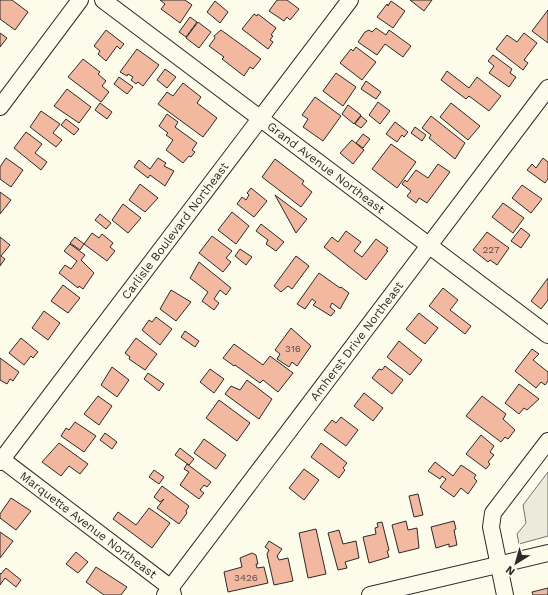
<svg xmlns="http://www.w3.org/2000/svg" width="548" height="595" viewBox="0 0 548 595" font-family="'Work Sans',sans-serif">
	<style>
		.parking { fill: #eceadb; stroke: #74746e }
		.building { fill: #f2b8a0; stroke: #2b2b2b }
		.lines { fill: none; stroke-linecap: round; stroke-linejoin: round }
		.minor-casing { stroke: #2b2b2b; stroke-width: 18 }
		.minor { stroke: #fdfbea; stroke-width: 16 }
		.labels { text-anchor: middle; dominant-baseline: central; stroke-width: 3; stroke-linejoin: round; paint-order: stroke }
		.number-label { font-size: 10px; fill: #5d4e48 }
		.street-label { font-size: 12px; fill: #2b2b2b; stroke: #fdfbea }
	</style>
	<rect width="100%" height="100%" fill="#fdfbea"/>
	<path class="parking" d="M548 472V536L519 544 517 534 526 523 523 505Z"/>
	<path class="building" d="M0 0H12L28 12 15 30 0 19Z
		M160 0H185L192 5 180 23 161 9 165 4Z
		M277 0H287L299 9 290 20 287 17 284 21 269 11Z
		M410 0H432L424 11Z
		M215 1 228 12 220 23 207 12Z
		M391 1 405 11 393 28 377 17 387 4 388 6Z
		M548 10V43L532 31Z
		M254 14 257 16 258 14 276 28 271 35 273 36 270 40 273 42 268 49 242 29Z
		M190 17 197 22 186 37 179 32Z
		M198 22 211 32 199 48 186 38Z
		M376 28 386 35 389 30 411 46 403 57 385 44 377 55 358 42 365 32 369 30 372 32Z
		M106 30 124 44 120 49 117 46 106 61 98 54 100 51 94 46Z
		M221 30 261 59 253 69 250 67 244 76 222 59 224 57 209 46 215 38 214 36Z
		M0 33 7 38 0 47Z
		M524 33 537 43 524 60 528 63 523 70 496 49 507 35 517 42Z
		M356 47 376 62 362 80 340 63 351 49 353 51Z
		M137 49 159 65 143 86 138 82 136 84 131 80 133 77 128 74 127 76 120 72Z
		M493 55 512 69 510 73 516 77 509 87 489 73 494 66 488 61Z
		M83 59 100 72 98 74 106 81 102 86 109 92 101 102 68 77Z
		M165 69 176 77 167 88 157 80Z
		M447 71 469 88 477 77 501 96 489 111 469 96 466 99 441 80Z
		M336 73 356 87 343 106 323 91Z
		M119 77 133 87 127 94 114 84Z
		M366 81 381 92 376 99 361 89Z
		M183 83 201 97 197 103 217 118 203 137 158 104 167 92 173 96Z
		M67 89 91 107 79 123 54 106Z
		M315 97 341 116 323 141 303 127 308 119 302 115Z
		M378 102 390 111 380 124 369 115Z
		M100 103 112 112 107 119 95 110Z
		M451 103 480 126 468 140 440 117Z
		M348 105 361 115 354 124 342 114Z
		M41 111 60 124 53 133 62 140 56 147 30 127Z
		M167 114 178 122 175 127 197 143 192 150 195 152 191 157 189 156 183 163 166 150 173 140 166 135 168 133 159 126Z
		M361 116 367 121 361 128 355 124Z
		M431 116 465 143 455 159 429 138 431 135 422 128Z
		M66 119 79 129 74 135 61 125Z
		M395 122 408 132 404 137 402 135 397 142 386 134Z
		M415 127 426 135 422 141 411 133Z
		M26 132 42 144 35 153 47 162 41 170 14 148Z
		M363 134 370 139 363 148 356 143Z
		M352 140 364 150 353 164 340 153Z
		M391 144 416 162 397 188 372 169Z
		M6 158 23 170 11 187 0 179V167Z
		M158 158 166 163 164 166 174 171 165 186 150 175 148 178 134 167 139 160 150 169Z
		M543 158 548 162V179L545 183 527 170 532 164 536 168Z
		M275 159 304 181 302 184 312 192 301 207 262 177Z
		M438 164 450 172 427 203 419 198 416 203 407 196 411 191 402 184 405 180 407 182 416 170 428 178Z
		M140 184 158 198 145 212 129 200Z
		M522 185 542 199 531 213 512 198Z
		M251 188 267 201 254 217 237 204 242 197 246 200 249 195 247 193Z
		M0 192 11 200 0 214Z
		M275 195 307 219 296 233Z
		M503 203 524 218 513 233 492 217Z
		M123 204 141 218 128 233 112 220Z
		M232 212 249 226 236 244 218 230Z
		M100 214 111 223 106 229 95 220Z
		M261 224 284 242 276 251 266 244 268 240 256 231Z
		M521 228 530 235 521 248 511 241Z
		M346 231 361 242 354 251 362 257 376 239 388 248 386 250 388 251 366 280 324 247 332 237 338 242Z
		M487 232 509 248 497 265 490 260 488 262 473 250Z
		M92 233 99 238 102 234 113 243 110 247 115 251 107 261 84 244Z
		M212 236 232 251 226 258 231 262 223 272 199 253Z
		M0 237 10 245 1 256 5 259 0 266Z
		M75 237 84 244 80 250 70 243Z
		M70 244 85 255 81 260 94 273 83 289 79 286 78 288 59 273 65 265 71 269 77 261 64 251Z
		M240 249 252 257 246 265 235 256Z
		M296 256 309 266 292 289 288 286 281 292 274 286Z
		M199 262 231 288 226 295 220 290 214 299 219 303 214 310 202 301 208 292 190 278Z
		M319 273 340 288 341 287 349 293 340 309 332 303 330 307 335 311 331 316 313 305 316 302 312 299 305 309 297 304Z
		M548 278V300L541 309 531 301Z
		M63 285 80 298 68 313 51 301Z
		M443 288 458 300 450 310 471 326 465 334 429 306Z
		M171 290 191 302 176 321 160 309Z
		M44 311 60 323 48 340 32 328Z
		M419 313 438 328 425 344 406 329Z
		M156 317 172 329 160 345 142 330 149 320 152 322Z
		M291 328 311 346 297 366 292 362 289 367 277 359 280 354 275 350Z
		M185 331 199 341 195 347 181 337Z
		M21 338 38 352 33 358 31 356 24 365 9 353Z
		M136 338 157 354 145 370 129 359 130 357 125 353Z
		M399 341 422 360 410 375 387 357Z
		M234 344 263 365 270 356 293 373 278 392 263 380 260 383 235 365 234 366 223 358Z
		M532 349 539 354 533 360 548 372V381L545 385 541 382 536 388 515 371Z
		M0 358 19 372 13 381 10 379 7 384 0 380Z
		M385 366 403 380 392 394 372 378 379 369 382 370Z
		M112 367 129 380 117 397 101 385Z
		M210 369 224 379 214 393 200 382Z
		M148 373 164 384 159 391 144 379Z
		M247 380 272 399 259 419 225 394 231 386 240 390Z
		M519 384 539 399 527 410 524 408 519 414 505 403Z
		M364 393 383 408 373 421 354 406Z
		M98 396 112 406 99 425 84 414Z
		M482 396 506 414 503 419 515 430 508 439 505 437 501 442 466 416Z
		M219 400 250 423 237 441 206 418Z
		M341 417 358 430 346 446 324 430 332 420 336 423Z
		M75 422 96 436 84 452 61 436 66 428 69 430Z
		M105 433 117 442 112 449 100 440Z
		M481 435 494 446 490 452 494 455 488 462 490 464 486 469 466 454Z
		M204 439 226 455 216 469 194 453Z
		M59 443 88 464 80 474 69 466 61 476 42 462Z
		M321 443 347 463 343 468 345 470 339 478 311 457Z
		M180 448 194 459 189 465 175 455Z
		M435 462 453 476 461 465 476 475 474 478 477 481 468 494 461 488 454 497 440 487 446 479 442 476 440 479 428 471Z
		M187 464 211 482 207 487 204 485 200 490 204 493 199 499 180 485 189 472 184 469Z
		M304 469 319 480 304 500 289 488Z
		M154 470 164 477 159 484 149 477Z
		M162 486 189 506 186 511 187 513 179 524 157 508 164 499 160 502 154 497Z
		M418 494 423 515 414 517 409 496Z
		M11 498 31 511 16 530 0 518V514Z
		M149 508 170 523 152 548 113 519 118 512 136 525Z
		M406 521 408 530 417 528 419 548 399 553 392 525Z
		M454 521 456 529 454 530 457 545 449 547V544L436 548 431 527Z
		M382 522 389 550 387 551 389 557 369 563 363 537 376 534 375 528 378 527 377 523Z
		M316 529 326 574 308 578 299 533Z
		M339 530 343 544 356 541 359 558 345 562 347 568 338 570 328 533Z
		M0 532 13 541 0 558Z
		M269 541 282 549 277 556 279 560 288 558 293 581 274 585 267 554 269 550 265 547Z
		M76 552 88 562 78 573 66 564Z
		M252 553 256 555 258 564H256L257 568 264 567 268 583 228 592 224 572 242 567 240 558Z
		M96 567 127 587 121 595H104L86 582Z
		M6 568 21 580 16 587 5 578 0 585V573L1 574Z
		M548 588V595H533L532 592Z"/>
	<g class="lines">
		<defs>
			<g id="minor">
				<path id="s1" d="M103 0 548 335"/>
				<path d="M0 107 80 0"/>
				<path id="s2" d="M0 458 171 588 173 595"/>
				<path id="s3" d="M0 462 350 0"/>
				<path id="s4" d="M165 595 548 88"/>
				<path d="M370 595 548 553"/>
				<path d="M505 595 491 527 493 513 548 441"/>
			</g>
		</defs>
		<use href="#minor" class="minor-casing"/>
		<use href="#minor" class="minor"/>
	</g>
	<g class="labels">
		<g class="number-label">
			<text x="491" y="249">227</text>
			<text x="293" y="348">316</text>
			<text x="246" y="577">3426</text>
		</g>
		<g class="street-label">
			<text stroke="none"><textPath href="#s1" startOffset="279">Grand Avenue Northeast</textPath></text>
			<text stroke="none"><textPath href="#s3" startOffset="290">Carlisle Boulevard Northeast</textPath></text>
			<text stroke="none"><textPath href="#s4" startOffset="318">Amherst Drive Northeast</textPath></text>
			<text stroke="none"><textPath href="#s2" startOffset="111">Marquette Avenue Northeast</textPath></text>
		</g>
	</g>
	<g transform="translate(516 563) rotate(217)" stroke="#fdfbea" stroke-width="3" paint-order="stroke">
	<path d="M0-3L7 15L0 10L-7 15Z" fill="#2b2b2b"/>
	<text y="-6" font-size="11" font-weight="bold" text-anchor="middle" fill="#2b2b2b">N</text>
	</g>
</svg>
